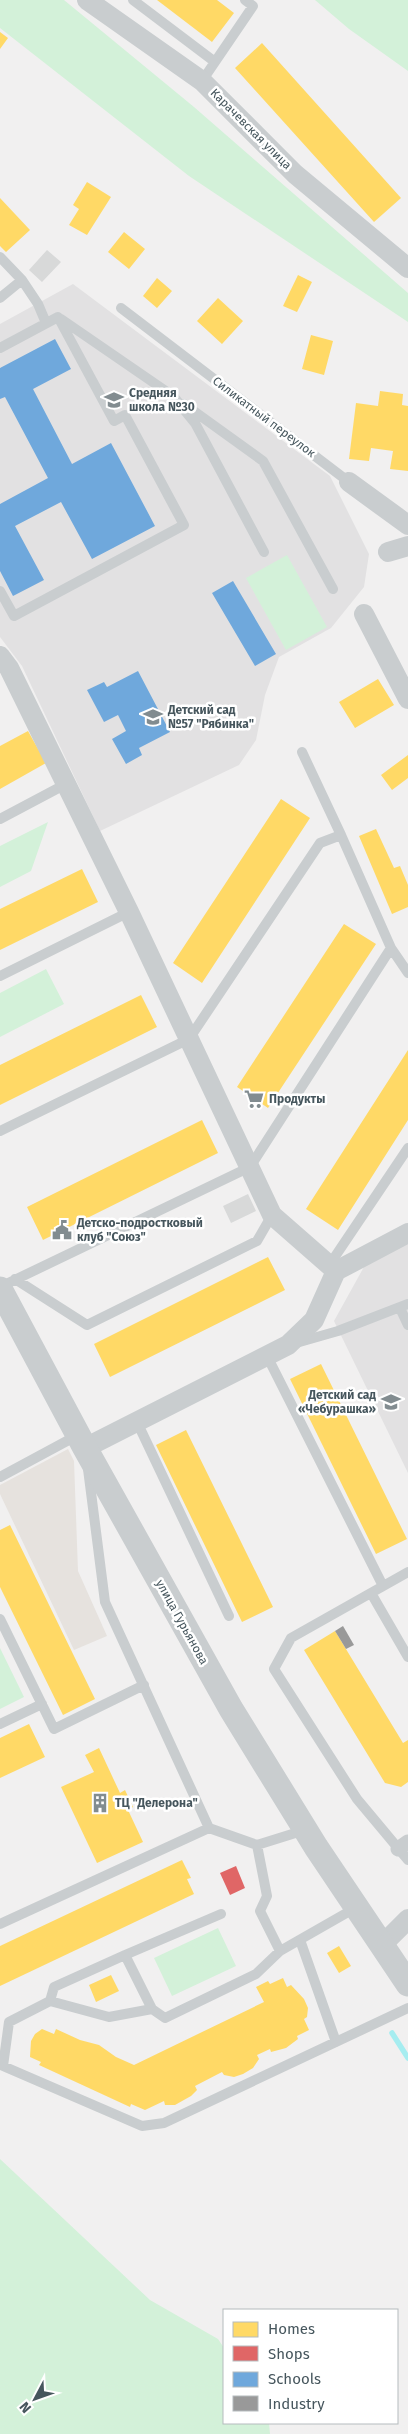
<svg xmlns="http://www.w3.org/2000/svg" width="408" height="2434" viewBox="0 0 408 2434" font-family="'Fira Sans',sans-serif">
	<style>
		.commercial { fill: #e6e2de }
		.education { fill: #e2e1e2 }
		.green { fill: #d3f1d9 }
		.homes { fill: #ffd966 }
		.shops { fill: #e06666 }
		.schools { fill: #6fa8dc }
		.industry { fill: #999 }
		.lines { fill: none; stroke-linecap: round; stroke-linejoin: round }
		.stream { stroke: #a6edf0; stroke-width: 5.5 }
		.building { fill: #d8d9d9 }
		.service { stroke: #c9cdcf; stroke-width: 10 }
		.pedestrian { stroke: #c9cdcf; stroke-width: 15 }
		.minor { stroke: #c9cdcf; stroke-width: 20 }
		.tertiary { stroke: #c9cdcf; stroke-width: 25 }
		.labels { text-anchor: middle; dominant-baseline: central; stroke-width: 5; stroke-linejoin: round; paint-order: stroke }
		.street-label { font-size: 12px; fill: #46565d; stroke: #fff }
		.poi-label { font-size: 12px; font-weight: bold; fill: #46565d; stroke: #fff; text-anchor: start }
	</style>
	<rect width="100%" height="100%" fill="#f1f0f0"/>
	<path class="commercial" d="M68 1449 74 1461 78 1571 107 1636 74 1650 0 1494V1485Z"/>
	<path class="education" d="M73 284 330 476 369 554 364 587 331 628 279 657 265 695 256 740 239 765 100 831 22 666 0 637V324Z
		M408 1243V1473L334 1321 365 1265Z"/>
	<path class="green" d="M0 0H64L194 107 408 293V322L189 176 0 28Z
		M315 0H408V71L349 29Z
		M287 555 327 627 286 650 246 578Z
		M48 822 31 871 0 887V846Z
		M46 969 64 1004 0 1037V993Z
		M0 1648 24 1697 0 1709Z
		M218 1928 236 1966 172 1996 154 1958Z
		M0 2159 150 2300 218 2339 224 2348V2423H269L270 2434H0Z"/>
	<path class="homes" d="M157 0H217L234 13 212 42Z
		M0 32 8 38 0 49Z
		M262 43 401 198 374 222 235 68Z
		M87 182 111 197 87 235 69 225 79 209 73 205Z
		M0 198 30 230 6 252 0 246Z
		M124 232 145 249 129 269 108 252Z
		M298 275 312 282 297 312 283 306Z
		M157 278 172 291 157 308 143 296Z
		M218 298 243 321 222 344 197 321Z
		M311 335 333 341 324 375 302 369Z
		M380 391 403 394 402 405 408 406V471L390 469 393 451 371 448 369 461 349 459 356 403 378 406Z
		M378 679 394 705 355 728 339 702Z
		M28 731 46 763 0 789V746Z
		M408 755V778L392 790 381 775Z
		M281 799 310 818 202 983 173 963Z
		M376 829 394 868 400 866 408 885V907L392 914 359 836Z
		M82 869 98 902 0 950V909Z
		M344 924 376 944 268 1108 237 1087Z
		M141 995 157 1027 0 1105V1065Z
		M408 1050V1120L338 1230 306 1209Z
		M202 1120 218 1153 43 1240 27 1207Z
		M268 1257 285 1290 110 1377 94 1344Z
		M321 1364 407 1539 376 1554 290 1379Z
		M186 1430 273 1607 242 1622 156 1445Z
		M10 1525 95 1699 63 1715 0 1587V1530Z
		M335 1631 403 1743 408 1740V1782L401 1787 385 1783 304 1650Z
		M29 1724 45 1757 0 1778V1738Z
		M99 1748 120 1793 125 1790 133 1807 128 1810 143 1842 97 1863 61 1787 94 1772 85 1755Z
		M182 1860 191 1878 187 1879 194 1894 0 1986V1946Z
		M339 1946 351 1966 339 1973 327 1953Z
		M111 1975 119 1991 96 2002 89 1985Z
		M283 1978 287 1987 291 1985 304 1999 308 2008 307 2017 304 2019 309 2030 297 2036 298 2039 286 2048 271 2052 270 2049 257 2055 259 2059 253 2068 243 2074 234 2077 224 2075 222 2072 195 2086 197 2090 191 2096 175 2105H165L164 2101 145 2110 131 2104 130 2107 39 2065 41 2062 30 2057 31 2041 35 2034 42 2029 54 2034 56 2029 80 2040 99 2045 116 2057 134 2065 264 2002 256 1987 268 1981 270 1984Z"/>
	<path class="shops" d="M236 1866 245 1888 230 1895 220 1873Z"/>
	<path class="schools" d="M55 339 71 369 33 389 72 464 111 443 155 526 92 559 61 502 15 526 44 580 13 596 0 571V504L48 478 5 397 0 399V368Z
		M233 581 276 654 255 666 212 593Z
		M138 671 170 732 139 748 142 755 126 764 112 739 126 731 118 715 104 722 87 690 104 682 107 687Z"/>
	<path class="industry" d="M343 1626 354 1645 346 1649 335 1631Z"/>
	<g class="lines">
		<path class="stream" d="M392 2033 408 2058"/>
	</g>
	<path class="building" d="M47 250 61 262 42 282 29 270Z
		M248 1194 256 1211 231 1223 223 1206Z"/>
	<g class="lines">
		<path class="service" d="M133 0 215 62
			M202 81 253 6 245 0
			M0 257 22 280
			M0 298 22 280 38 304 46 323
			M121 308 349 482
			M61 319 173 396 195 423 264 552
			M0 348 58 317 114 421 125 415 184 525 14 616 0 591
			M184 404 263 461 333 589
			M302 752 341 835
			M0 819 66 784
			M391 948 408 973
			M0 976 129 912
			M0 1131 189 1039 320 843 341 835 391 948 250 1167 0 1287
			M330 1264 408 1148
			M15 1279 87 1325 257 1241 272 1215
			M400 1308 408 1325
			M296 1343 338 1331 408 1304
			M267 1356 383 1586
			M137 1422 229 1616
			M88 1469 105 1602 209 1828
			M0 1477 78 1435
			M408 1572 291 1638 274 1669 357 1799 408 1860
			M371 1593 408 1657
			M0 1619 54 1729 144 1685
			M0 1724 42 1704
			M257 1845 267 1896 260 1911 280 1951 357 1907
			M0 1924 209 1828 257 1845 305 1830
			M300 1940 336 2042
			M125 1955 221 1914
			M50 2001 9 2022 3 2066 142 2126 164 2123 408 2008
			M152 2009 109 2017 50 2001 54 1987 125 1955 152 2009 165 2018 256 1974 280 1951"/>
		<path class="pedestrian" d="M398 1849 408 1842"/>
		<path class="minor" d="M87 0 202 81 295 174 408 268
			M349 482 408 525
			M388 552 408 546
			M364 614 408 699
			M0 656 9 668 129 912 272 1215 336 1271
			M85 1448 288 1345 314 1320 336 1271 408 1233
			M383 1944 408 1919"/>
		<path class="tertiary" d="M0 1289 85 1448 231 1709 316 1847 408 1984"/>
	</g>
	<defs>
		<symbol id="school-bare" viewBox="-9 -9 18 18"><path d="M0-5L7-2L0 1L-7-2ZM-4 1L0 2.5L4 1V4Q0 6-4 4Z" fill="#828c90" stroke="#fff" stroke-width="2.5" paint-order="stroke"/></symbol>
		<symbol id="supermarket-bare" viewBox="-9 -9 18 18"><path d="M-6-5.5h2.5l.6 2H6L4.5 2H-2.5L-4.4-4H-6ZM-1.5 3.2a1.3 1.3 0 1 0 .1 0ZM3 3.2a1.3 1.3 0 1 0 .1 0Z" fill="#828c90" stroke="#fff" stroke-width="2.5" paint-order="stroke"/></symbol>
		<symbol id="civic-bare" viewBox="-9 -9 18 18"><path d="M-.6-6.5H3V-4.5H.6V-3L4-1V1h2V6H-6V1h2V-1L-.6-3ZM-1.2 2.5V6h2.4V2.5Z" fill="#828c90" stroke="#fff" stroke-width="2.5" paint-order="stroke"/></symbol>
		<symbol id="building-bare" viewBox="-9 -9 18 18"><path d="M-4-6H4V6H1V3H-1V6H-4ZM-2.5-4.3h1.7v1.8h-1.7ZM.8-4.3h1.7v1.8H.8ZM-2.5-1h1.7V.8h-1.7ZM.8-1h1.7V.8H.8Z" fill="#828c90" stroke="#fff" stroke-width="2.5" paint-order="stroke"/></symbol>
	</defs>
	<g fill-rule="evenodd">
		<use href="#school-bare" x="100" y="386" width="28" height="28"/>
		<use href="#school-bare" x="139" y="703" width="28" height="28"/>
		<use href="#supermarket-bare" x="240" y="1085" width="28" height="28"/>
		<use href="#civic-bare" x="48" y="1216" width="28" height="28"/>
		<use href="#school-bare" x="377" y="1388" width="28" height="28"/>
		<use href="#building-bare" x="86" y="1789" width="28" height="28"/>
	</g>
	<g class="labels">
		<g class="street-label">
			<text transform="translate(251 129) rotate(45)">Карачевская улица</text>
			<text transform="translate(264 417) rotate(37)">Силикатный переулок</text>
			<text transform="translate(182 1622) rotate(61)">улица Гурьянова</text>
		</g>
		<g class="poi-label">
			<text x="129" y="393">Средняя<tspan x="129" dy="14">школа №30</tspan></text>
			<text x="168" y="710">Детский сад<tspan x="168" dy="14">№57 "Рябинка"</tspan></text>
			<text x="269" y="1099">Продукты</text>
			<text x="77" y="1223">Детско-подростковый<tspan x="77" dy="14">клуб "Союз"</tspan></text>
			<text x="376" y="1395" text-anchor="end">Детский сад<tspan x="376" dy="14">«Чебурашка»</tspan></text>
			<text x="115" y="1803">ТЦ "Делерона"</text>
		</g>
	</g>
	<rect x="223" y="2309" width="175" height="115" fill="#ffffff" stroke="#b5bbbe"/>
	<rect x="233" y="2322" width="25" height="15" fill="#ffd966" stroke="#b5bbbe"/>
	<text x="268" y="2334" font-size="15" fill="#46565d">Homes</text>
	<rect x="233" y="2346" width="25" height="15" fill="#e06666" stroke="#b5bbbe"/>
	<text x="268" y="2359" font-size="15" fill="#46565d">Shops</text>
	<rect x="233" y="2372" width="25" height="15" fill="#6fa8dc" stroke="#b5bbbe"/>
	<text x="268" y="2384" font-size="15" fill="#46565d">Schools</text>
	<rect x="233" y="2396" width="25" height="15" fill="#999999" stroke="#b5bbbe"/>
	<text x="268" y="2409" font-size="15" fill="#46565d">Industry</text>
	<g transform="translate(35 2399) rotate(229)" stroke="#ffffff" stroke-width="4" paint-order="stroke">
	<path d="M0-4L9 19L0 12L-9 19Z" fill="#46565d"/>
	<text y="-8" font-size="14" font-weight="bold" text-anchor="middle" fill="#46565d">N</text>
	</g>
</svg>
